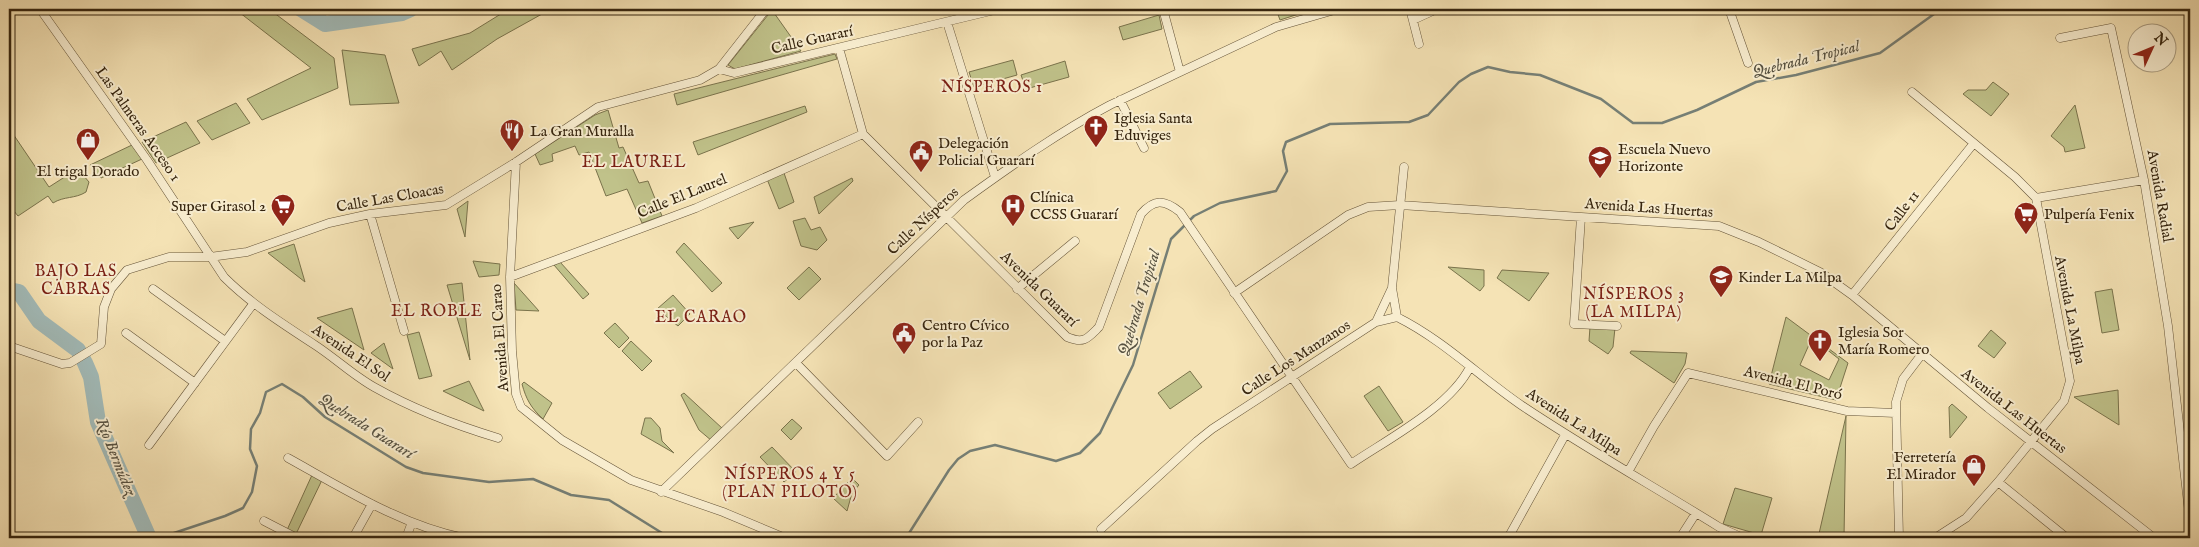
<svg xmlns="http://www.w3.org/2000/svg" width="2199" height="547" viewBox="0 0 2199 547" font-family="'IM FELL English',serif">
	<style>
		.green { fill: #c0c28a; stroke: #7a734c; fill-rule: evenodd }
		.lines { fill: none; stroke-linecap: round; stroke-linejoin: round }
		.stream { stroke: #767f75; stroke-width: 2.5 }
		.river { stroke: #a2bbb9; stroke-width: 16 }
		.street-casing { stroke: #655438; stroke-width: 9 }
		.street { stroke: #f8edcf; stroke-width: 8 }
		.labels { text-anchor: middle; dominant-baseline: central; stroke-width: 4; stroke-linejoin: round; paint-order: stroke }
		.street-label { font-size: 15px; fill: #35240e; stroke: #f8edcf }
		.poi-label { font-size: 15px; fill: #35240e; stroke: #f8edcf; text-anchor: start }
		.water-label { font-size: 16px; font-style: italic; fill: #565141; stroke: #f8edcf }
		.neighbourhood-label { font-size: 16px; letter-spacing: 1px; fill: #7a1f14; stroke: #f8edcf }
	</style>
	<rect width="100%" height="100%" fill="#f5e3b5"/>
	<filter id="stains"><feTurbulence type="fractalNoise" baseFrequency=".004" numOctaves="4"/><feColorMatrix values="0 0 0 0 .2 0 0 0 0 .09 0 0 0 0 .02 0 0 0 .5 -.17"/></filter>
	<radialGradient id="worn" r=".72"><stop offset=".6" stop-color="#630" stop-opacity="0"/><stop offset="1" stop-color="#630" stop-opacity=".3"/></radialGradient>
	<path class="green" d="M235 9H269L334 58 338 88 262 120 247 99 311 68Z
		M527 9H551L497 39 452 70 441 51 419 66 412 49 470 33 504 12Z
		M1276 9H1304L1305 12 1280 20Z
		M772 10 801 51 735 69 728 65Z
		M1159 15 1162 29 1123 40 1119 27Z
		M342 50 385 55 399 103 350 105Z
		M835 54 837 59 677 105 674 94Z
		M1013 60 1017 75 974 87 969 72Z
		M1065 61 1069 77 1026 89 1021 75Z
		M1993 82 2009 94 1991 116 1963 94 1968 90H1986Z
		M236 103 250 123 212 140 197 121Z
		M2075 105 2085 148 2065 152 2064 147 2051 136Z
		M805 106 807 112 698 155 693 142Z
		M608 110 619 148 623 147 639 183 648 181 662 216 642 223 627 189 606 196 589 152 579 155 575 146 552 154 553 161 540 165 535 154 595 115Z
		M186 122 200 143 156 163 142 142Z
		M9 128 49 187 74 171 83 175 89 182 86 192C75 199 64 196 53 203L48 196 18 216 9 205Z
		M132 145 142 159 101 178 90 165Z
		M784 173 794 202 779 209 767 179Z
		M852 178 853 181 819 214 814 197Z
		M468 201 465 237 457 209Z
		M805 218 811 230 820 227 827 240 817 250 801 246 793 221Z
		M754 222 738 239 729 228Z
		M684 243 722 283 712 292 676 252Z
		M294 244 305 282 268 253Z
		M473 261 500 264 499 275 479 277Z
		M560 262 589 294 583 299 554 265Z
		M809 267 821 279 799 300 787 288Z
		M1448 267 1484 270V286L1480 291Z
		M1502 270 1549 273 1529 301 1497 278Z
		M462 283 470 360 447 285Z
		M514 283 539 311 516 310Z
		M2112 289 2119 330 2102 333 2095 292Z
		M673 295 690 314 678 326 657 309Z
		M352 308 364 350 317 318Z
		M1786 317 1848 363 1836 400 1769 384ZM1812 338 1839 359 1829 380 1800 365Z
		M615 323 629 338 619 348 604 333Z
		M1590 327 1615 328 1613 347 1608 354 1589 341Z
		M1991 330 2006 343 1994 358 1978 346Z
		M419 332 432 376 419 379 407 335Z
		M631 341 652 361 642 371 622 351Z
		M384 343 393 369 371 353Z
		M1631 351 1687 353 1685 364 1674 383 1630 353Z
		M1190 371 1202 387 1170 409 1158 393Z
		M469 381 484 411 443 391Z
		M524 382 552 403 543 419C531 408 526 399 522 384Z
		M1379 386 1403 422 1388 431 1364 396Z
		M2118 390 2119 425 2074 397Z
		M684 393 723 429 712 441 699 430 681 395Z
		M1952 404 1967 417 1950 438 1949 407Z
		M1846 416 1844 538H1818Z
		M645 418H651L660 428 662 441 674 453 641 434Z
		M792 419 802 428 791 440 781 430Z
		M772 447 796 472 784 482 760 457Z
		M312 475 322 480 296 534 287 530Z
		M852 478 859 485 852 493 847 511 833 498Z
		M1735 488 1772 498 1761 535 1723 524Z"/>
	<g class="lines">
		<path class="stream" d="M2157 9 2190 14
			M159 538 225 516 243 508 252 492 257 466 250 449 251 429 260 413 266 392 282 384 303 397 325 417 406 467 423 473 489 482 533 479 571 495 609 500 662 533 690 538
			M906 538 949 470 958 459 970 451 995 445 1056 461 1080 453 1100 433 1133 365 1171 239 1194 216 1220 203 1276 191 1287 171 1283 151 1286 142 1330 124 1409 122 1428 115 1459 82 1471 74 1488 67 1510 72 1540 75 1601 99 1633 123H1662L1697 110 1756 82 1796 75 1880 53 1941 9"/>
		<path class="river" d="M301 9 325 24 402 13 411 9
			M9 290 19 292 39 321 78 350 85 363 91 377 98 422 149 538"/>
		<defs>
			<path id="street" d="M40 9 147 160 224 277C251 304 283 324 315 345 335 358 354 376 374 387 413 409 455 425 498 438
				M1163 9 1180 72
				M1410 9 1419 44
				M1729 9 1748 63
				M1413 20 1437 9
				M947 22 995 177
				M2060 38 2111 28 2144 180 2168 326 2190 521
				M839 48 863 134 1067 337C1084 344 1087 339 1099 327L1141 214C1154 199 1164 199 1180 212L1351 464C1388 439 1450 407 1470 367
				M719 69 734 73 999 9
				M1912 92 2015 177 2036 198 2070 381 2064 401 1998 482 1966 518 1935 538
				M1120 100 1144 148
				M516 162 510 277 512 351 516 394 521 407 562 440 631 480 723 512 785 538
				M2036 198 2144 180
				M370 214 404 331
				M1581 217 1574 324 1617 326
				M510 277 696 208 863 134
				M153 289 225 341
				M1017 289 1075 241
				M1234 293 1348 215 1368 207 1400 205 1719 226 1759 242 1820 272 1852 295 1988 408 2154 538
				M1852 295 1974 143
				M1397 317C1443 340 1479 376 1521 405 1585 448 1653 486 1719 527L1743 538
				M1397 317 1392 288 1404 167
				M1376 322 1392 288
				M126 333 195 383
				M9 346 62 364 70 363 101 344 104 307 111 289 127 270 169 257H210L247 252 329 223 370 214 446 205 516 162 598 107 700 80 719 69 766 9
				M796 363 887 456 918 422
				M149 445 253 304
				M288 458C344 489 401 525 464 538
				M1628 472 1654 426 1688 373 1847 411 1895 413
				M1998 482 2067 538
				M661 492 964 200C1011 166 1059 132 1110 105L1276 27 1338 9
				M264 521 297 538
				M1101 529 1197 441 1212 429 1376 322 1397 317
				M353 538 372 504
				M406 538 412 522
				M1508 538 1565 435
				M1680 538 1696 513
				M1899 538 1896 402 1903 379 1922 354"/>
		</defs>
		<use href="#street" class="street-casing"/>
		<use href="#street" class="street"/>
	</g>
	<defs>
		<symbol id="church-pin" viewBox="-11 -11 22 30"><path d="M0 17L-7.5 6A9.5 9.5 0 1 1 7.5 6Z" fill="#8f2418" stroke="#f8edcf"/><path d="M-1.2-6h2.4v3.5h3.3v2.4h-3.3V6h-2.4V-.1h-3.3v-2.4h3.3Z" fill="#fff"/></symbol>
		<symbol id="restaurant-pin" viewBox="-11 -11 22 30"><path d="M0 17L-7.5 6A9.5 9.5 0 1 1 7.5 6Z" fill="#8f2418" stroke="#f8edcf"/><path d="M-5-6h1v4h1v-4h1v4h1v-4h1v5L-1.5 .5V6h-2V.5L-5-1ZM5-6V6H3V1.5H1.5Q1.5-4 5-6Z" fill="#fff"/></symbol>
		<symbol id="shop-pin" viewBox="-11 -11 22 30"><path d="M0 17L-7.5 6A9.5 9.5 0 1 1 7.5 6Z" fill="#8f2418" stroke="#f8edcf"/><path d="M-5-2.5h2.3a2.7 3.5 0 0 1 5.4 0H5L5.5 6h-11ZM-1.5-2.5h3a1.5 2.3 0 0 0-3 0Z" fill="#fff"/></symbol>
		<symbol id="civic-pin" viewBox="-11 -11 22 30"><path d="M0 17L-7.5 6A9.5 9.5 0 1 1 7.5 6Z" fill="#8f2418" stroke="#f8edcf"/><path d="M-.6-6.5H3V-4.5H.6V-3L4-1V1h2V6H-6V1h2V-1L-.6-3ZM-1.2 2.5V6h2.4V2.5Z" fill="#fff"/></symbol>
		<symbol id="school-pin" viewBox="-11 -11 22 30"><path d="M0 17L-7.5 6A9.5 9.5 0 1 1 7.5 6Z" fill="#8f2418" stroke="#f8edcf"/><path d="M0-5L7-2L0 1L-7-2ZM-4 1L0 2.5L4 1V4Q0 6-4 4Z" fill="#fff"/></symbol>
		<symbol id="supermarket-pin" viewBox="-11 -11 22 30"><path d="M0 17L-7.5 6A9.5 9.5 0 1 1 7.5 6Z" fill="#8f2418" stroke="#f8edcf"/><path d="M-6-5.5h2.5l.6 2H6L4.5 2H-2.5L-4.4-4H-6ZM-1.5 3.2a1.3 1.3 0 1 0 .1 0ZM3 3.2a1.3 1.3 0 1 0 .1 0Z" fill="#fff"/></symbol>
		<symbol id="hospital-pin" viewBox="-11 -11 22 30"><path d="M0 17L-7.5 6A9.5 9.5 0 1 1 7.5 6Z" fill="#8f2418" stroke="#f8edcf"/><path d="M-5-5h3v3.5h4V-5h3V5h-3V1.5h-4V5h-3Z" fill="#fff"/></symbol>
	</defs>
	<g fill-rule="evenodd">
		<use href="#church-pin" x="1082" y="113" width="28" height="38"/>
		<use href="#restaurant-pin" x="498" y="117" width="28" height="38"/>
		<use href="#shop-pin" x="74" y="126" width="28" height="38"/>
		<use href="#civic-pin" x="907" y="138" width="28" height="38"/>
		<use href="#school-pin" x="1586" y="144" width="28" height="38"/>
		<use href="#supermarket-pin" x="269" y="192" width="28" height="38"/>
		<use href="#hospital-pin" x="999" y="192" width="28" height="38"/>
		<use href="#supermarket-pin" x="2012" y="200" width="28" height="38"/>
		<use href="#school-pin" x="1707" y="263" width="28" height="38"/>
		<use href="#civic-pin" x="890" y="320" width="28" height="38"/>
		<use href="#church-pin" x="1806" y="327" width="28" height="38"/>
		<use href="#shop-pin" x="1960" y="452" width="28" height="38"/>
	</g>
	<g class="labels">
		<g class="street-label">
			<text transform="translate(812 40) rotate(-13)">Calle Guararí</text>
			<text transform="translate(138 124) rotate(55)">Las Palmeras Acceso 1</text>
			<text transform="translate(682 196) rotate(-22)">Calle El Laurel</text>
			<text transform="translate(2160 196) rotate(80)">Avenida Radial</text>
			<text transform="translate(390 198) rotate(-10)">Calle Las Cloacas</text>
			<text transform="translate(1649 208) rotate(4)">Avenida Las Huertas</text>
			<text transform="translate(1902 211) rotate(-53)">Calle 11</text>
			<text transform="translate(923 221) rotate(-43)">Calle Nísperos</text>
			<text transform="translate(1039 289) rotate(44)">Avenida Guararí</text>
			<text transform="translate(2070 310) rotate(79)">Avenida La Milpa</text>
			<text transform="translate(500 338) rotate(-94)">Avenida El Carao</text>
			<text transform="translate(351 353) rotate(34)">Avenida El Sol</text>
			<text transform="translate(1296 358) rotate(-33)">Calle Los Manzanos</text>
			<text transform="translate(1793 383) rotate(14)">Avenida El Poró</text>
			<text transform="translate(2014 411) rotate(38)">Avenida Las Huertas</text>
			<text transform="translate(1574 422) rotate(33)">Avenida La Milpa</text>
		</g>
		<g class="poi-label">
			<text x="1114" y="118">Iglesia Santa<tspan x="1114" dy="17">Eduviges</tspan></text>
			<text x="530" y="131">La Gran Muralla</text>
			<text x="938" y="143">Delegación<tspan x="938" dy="17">Policial Guararí</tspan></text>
			<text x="1618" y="149">Escuela Nuevo<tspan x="1618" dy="17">Horizonte</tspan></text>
			<text x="88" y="171" text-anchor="middle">El trigal Dorado</text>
			<text x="1030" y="197">Clínica<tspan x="1030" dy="17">CCSS Guararí</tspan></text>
			<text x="266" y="206" text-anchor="end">Super Girasol 2</text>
			<text x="2044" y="214">Pulpería Fenix</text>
			<text x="1738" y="277">Kinder La Milpa</text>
			<text x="922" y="325">Centro Cívico<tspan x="922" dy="17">por la Paz</tspan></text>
			<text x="1838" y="332">Iglesia Sor<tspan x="1838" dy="17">María Romero</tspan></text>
			<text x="1956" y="457" text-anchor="end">Ferretería<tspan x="1956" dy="17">El Mirador</tspan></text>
		</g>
		<g class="water-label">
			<text transform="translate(1806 60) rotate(-14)">Quebrada Tropical</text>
			<text transform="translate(1140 303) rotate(-73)">Quebrada Tropical</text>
			<text transform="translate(366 427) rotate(32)">Quebrada Guararí</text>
			<text transform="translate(115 457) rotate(68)">Río Bermúdez</text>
		</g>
		<g class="neighbourhood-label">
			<text x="992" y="88">NÍSPEROS 1</text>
			<text x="634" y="163">EL LAUREL</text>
			<text x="76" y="272">BAJO LAS<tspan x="76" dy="18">CABRAS</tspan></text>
			<text x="1634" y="295">NÍSPEROS 3<tspan x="1634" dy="18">(LA MILPA)</tspan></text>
			<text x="437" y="312">EL ROBLE</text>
			<text x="701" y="318">EL CARAO</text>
			<text x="790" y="475">NÍSPEROS 4 Y 5<tspan x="790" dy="18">(PLAN PILOTO)</tspan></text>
		</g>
	</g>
	<rect width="2199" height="547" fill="none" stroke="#f5e3b5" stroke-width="30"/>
	<rect x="10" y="10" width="2179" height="527" fill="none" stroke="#35240e" stroke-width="2.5"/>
	<rect x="15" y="15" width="2169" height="517" fill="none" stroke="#35240e"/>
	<g transform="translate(2152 48) rotate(46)"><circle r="24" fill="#f8edcf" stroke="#aa9d82"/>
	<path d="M0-4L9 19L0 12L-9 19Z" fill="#8f2418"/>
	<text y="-8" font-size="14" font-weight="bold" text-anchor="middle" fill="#35240e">N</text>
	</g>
	<rect width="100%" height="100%" filter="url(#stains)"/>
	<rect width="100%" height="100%" fill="url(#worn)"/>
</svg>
